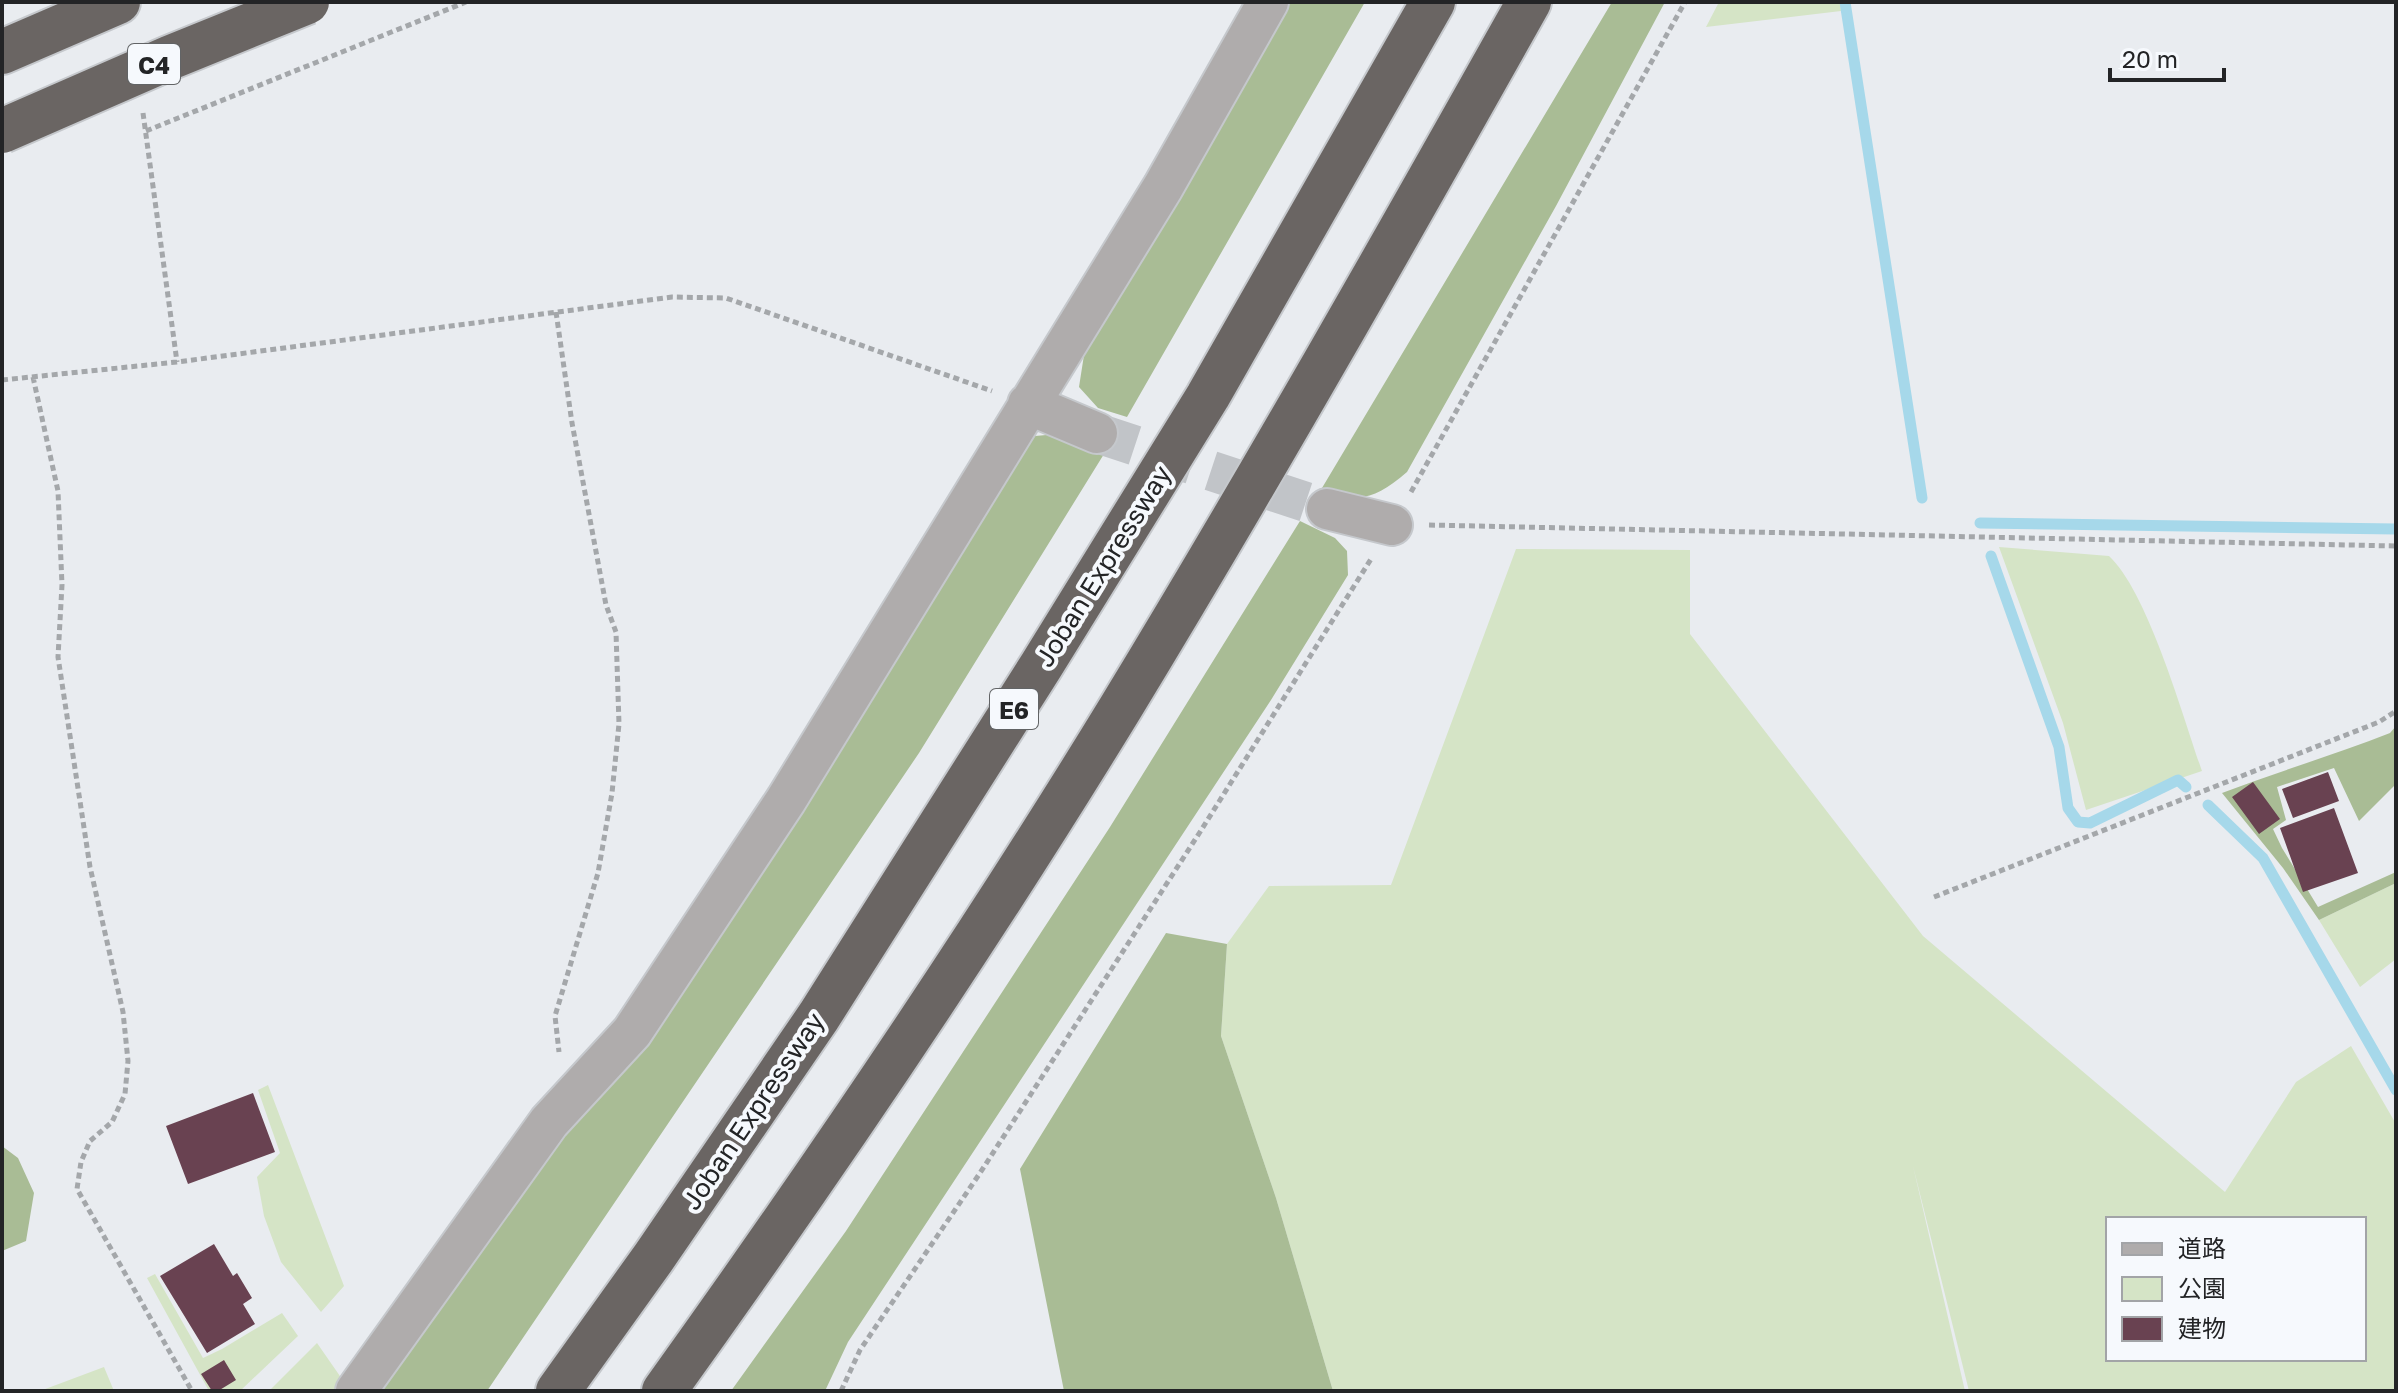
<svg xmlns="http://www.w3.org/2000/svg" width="2398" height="1393" viewBox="0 0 2398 1393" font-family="'Golos Text','Noto Sans JP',sans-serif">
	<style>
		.green { fill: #d5e4c6; fill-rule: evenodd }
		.forest { fill: #a9bc95 }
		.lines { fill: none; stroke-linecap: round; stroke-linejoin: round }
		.stream { stroke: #a6d8ea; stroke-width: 11 }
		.building { fill: #694251 }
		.minor-tunnel { stroke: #c1c4c8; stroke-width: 40; stroke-dasharray: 40 20; stroke-linecap: butt }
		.minor-casing { stroke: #c5c8cc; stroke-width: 44 }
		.motorway-casing { stroke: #c5c8cc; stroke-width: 48 }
		.path { stroke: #a4a7aa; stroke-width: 5; stroke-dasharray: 6 4; stroke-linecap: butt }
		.minor { stroke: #afacac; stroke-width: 40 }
		.motorway { stroke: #6a6563; stroke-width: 44 }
		.motorway-bridge-casing { stroke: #c5c8cc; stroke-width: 48; stroke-linecap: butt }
		.motorway-bridge { stroke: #6a6563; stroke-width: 44 }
		.labels { text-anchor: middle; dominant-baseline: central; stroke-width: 8; stroke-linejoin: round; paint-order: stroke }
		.shield { fill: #f6f9fd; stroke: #626466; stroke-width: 2 }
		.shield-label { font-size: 24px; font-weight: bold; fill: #232426 }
		.street-label { font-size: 26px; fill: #232426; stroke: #f6f9fd }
	</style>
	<rect width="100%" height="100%" fill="#e9ecf0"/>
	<path class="green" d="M1719 2H1840L1841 11 1706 27Z
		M1999 547 2109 556C2148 592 2183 717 2202 771L2086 810 2063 723Z
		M1516 549 1690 550V634L1923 936 2225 1192 2296 1082 2351 1046 2396 1124V1391H1969L1913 1166 1965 1391H1333L1276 1198 1221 1036 1227 944 1269 886 1391 885ZM2108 1219H2364V1359H2108Z
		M2396 883V959L2360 987 2319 920Z
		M268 1085 344 1286 321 1312 281 1262 264 1216 257 1177 280 1153 258 1090Z
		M155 1274 203 1358 222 1349 282 1313 298 1336 240 1391H209L147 1278Z
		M317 1343 342 1379 333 1391H269Z
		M104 1367 114 1391H40Z"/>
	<path class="forest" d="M1285 2H1365L1127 417 1098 408 1079 387 1084 355Z
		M1612 2H1665L1556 206 1407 472C1375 499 1361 504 1322 488Z
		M1069 433 1104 454 919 753 487 1391H381L1015 458 1035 436Z
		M1300 521 1335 538 1347 551 1348 575 1271 700 848 1342 825 1391H731L846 1231 1110 827Z
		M2396 726V784L2359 821 2334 768 2277 787 2286 820 2273 829 2282 848 2318 907 2396 872V883L2319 920 2283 868 2222 793C2277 772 2334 755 2390 733Z
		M1166 933 1227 944 1221 1036 1276 1198 1333 1391H1064L1020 1169Z
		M2 1146 18 1158 34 1193 26 1241 2 1251Z"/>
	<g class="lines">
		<path class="stream" d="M1845 2 1922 498
			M1980 523 2396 529
			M1991 556 2059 747 2068 808 2078 822 2090 823 2178 780 2186 787
			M2208 805 2263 858 2396 1090"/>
	</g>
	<path class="building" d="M2328 772 2339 801 2293 818 2282 789Z
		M2253 782 2280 819 2259 834 2232 797Z
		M2334 808 2358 873 2303 892 2280 828Z
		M253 1093 275 1152 188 1184 166 1126Z
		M214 1244 233 1276 237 1273 252 1298 243 1304 255 1324 207 1353 160 1276Z
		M224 1360 236 1380 218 1391H212L201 1374Z"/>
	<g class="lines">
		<path class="minor-tunnel" d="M1097 433 1327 509"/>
		<defs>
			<path id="minor" d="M1028 404 1097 433
				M1327 509 1392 525
				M356 1391 549 1122 632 1032 786 800 1163 187 1268 2"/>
			<path id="motorway" d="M2 52 118 2
				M558 1391 654 1257 819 1016 1041 666 1208 396 1433 2
				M664 1391C824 1168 978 941 1121 707 1262 475 1396 239 1529 2"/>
		</defs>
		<use href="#minor" class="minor-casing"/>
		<use href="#motorway" class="motorway-casing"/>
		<path class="path" d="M143 113 177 362
			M146 131 466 2
			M556 312 572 423 606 605 616 632 619 724 612 793 598 873 555 1016 559 1052
			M33 377 58 491 62 585 58 657 90 867 123 1012 128 1061 125 1094 112 1122 90 1141 81 1162 77 1189 192 1391
			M2 380 177 362 672 297 726 298 992 391
			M1411 492 1685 2
			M1429 525 2396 546
			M1934 897 2379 722 2396 711
			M841 1391 860 1350 980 1173 1200 832 1371 559"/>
		<use href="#minor" class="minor"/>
		<use href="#motorway" class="motorway"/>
		<defs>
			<path id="motorway-bridge" d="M2 131 169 58 307 2"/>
		</defs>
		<use href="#motorway-bridge" class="motorway-bridge-casing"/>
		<use href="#motorway-bridge" class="motorway-bridge"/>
	</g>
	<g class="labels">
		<g class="shield">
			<rect x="128" y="44" width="52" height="40" rx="6"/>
			<rect x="990" y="689" width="48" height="40" rx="6"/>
		</g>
		<g class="shield-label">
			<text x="154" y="64">C4</text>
			<text x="1014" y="709">E6</text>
		</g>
		<g class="street-label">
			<text transform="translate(1103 566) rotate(-58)">Joban Expressway</text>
			<text transform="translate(753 1111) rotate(-56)">Joban Expressway</text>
		</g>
	</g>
	<rect width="2398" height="1393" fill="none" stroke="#232426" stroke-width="8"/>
	<rect x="2106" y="1217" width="260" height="144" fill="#f6f9fd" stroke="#a2a4a7" stroke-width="2"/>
	<rect x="2122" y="1243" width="40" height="12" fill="#afacac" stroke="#a2a4a7" stroke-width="2"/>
	<text x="2178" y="1257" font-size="24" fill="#232426">道路</text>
	<rect x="2122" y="1277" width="40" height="24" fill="#d5e4c6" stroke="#a2a4a7" stroke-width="2"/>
	<text x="2178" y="1297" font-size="24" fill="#232426">公園</text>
	<rect x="2122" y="1317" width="40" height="24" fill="#694251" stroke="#a2a4a7" stroke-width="2"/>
	<text x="2178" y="1337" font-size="24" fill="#232426">建物</text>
	<path d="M2110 68v12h114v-12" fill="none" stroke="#232426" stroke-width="4"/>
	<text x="2122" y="68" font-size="24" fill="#232426" stroke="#f6f9fd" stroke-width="6" paint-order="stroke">20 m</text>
</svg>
